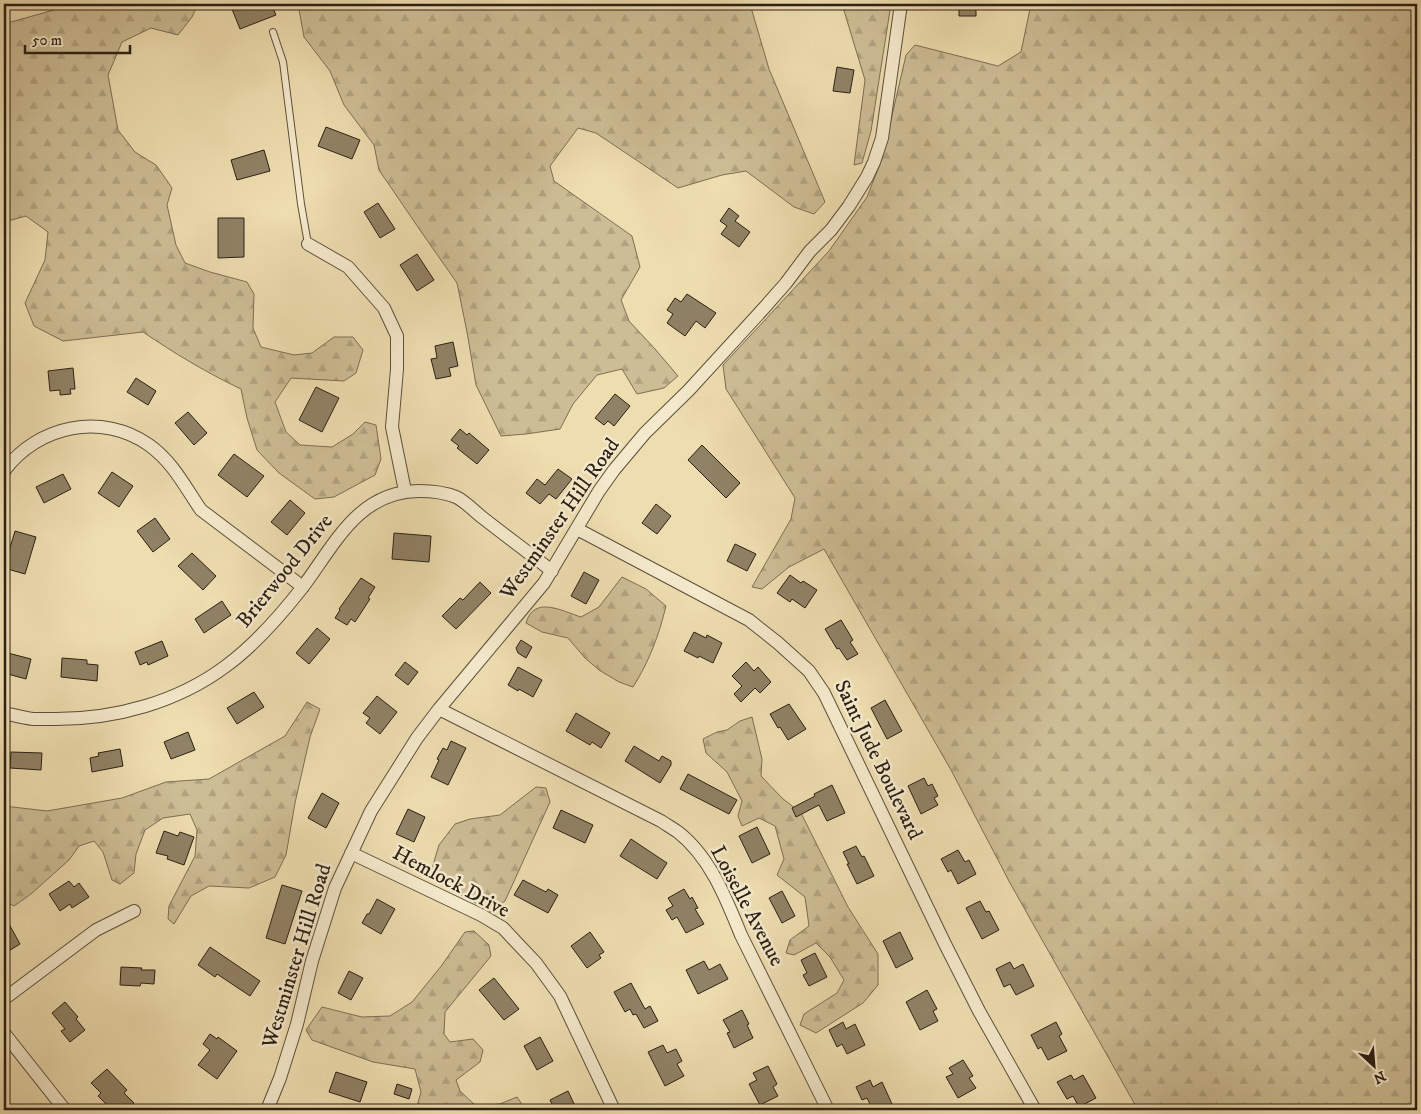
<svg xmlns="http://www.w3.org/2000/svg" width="1421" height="1114" viewBox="0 0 1421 1114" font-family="'IM FELL DW Pica',serif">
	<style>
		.forest { fill: url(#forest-firs); stroke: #7c6e55 }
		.building { fill: #908265; stroke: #2b2015 }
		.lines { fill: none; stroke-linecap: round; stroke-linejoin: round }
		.service-casing { stroke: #5c4f3c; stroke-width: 8 }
		.minor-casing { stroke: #5c4f3c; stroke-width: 14 }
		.service { stroke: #f4e9cb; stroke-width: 6 }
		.minor { stroke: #f4e9cb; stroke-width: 12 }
		.labels { text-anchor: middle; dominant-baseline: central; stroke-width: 5; stroke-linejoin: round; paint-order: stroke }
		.street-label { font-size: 21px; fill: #2b2015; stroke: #f4e9cb }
	</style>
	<defs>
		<pattern id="forest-firs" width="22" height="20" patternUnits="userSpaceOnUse" patternTransform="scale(1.25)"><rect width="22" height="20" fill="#cdbd95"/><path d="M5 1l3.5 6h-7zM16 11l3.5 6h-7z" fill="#b0a280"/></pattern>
	</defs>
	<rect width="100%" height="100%" fill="#eeddaf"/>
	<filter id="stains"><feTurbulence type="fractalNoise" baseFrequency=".004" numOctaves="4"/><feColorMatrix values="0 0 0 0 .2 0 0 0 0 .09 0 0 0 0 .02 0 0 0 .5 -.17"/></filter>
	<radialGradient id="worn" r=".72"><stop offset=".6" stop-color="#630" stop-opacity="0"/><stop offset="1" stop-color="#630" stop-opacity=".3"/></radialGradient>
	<path class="forest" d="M75 4H198L192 17 178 35 151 28 122 42 108 75 118 130 135 152 156 165 172 188 167 205 176 245 185 263 210 272 247 282 254 294 253 328 261 347 294 355 312 353 334 337H353L363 350 356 373 344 381 291 378 275 402 286 432 300 445 332 447 353 434 365 422 376 425 381 459 375 475 334 497 315 499 279 473 257 450 247 418 241 389C207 373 174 353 143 332L63 341 34 326 25 303 45 260 48 232 26 216 4 222V24Z
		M298 4H750L769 69 825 202 814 214 794 207 746 171 722 175 678 188 596 133 578 128 550 166 554 181 632 236 640 267 621 300 629 321 655 349 678 376 664 388 637 394 622 369 597 375 573 404 560 429 526 434 501 436 476 385 467 332 457 283 422 233 379 170 374 145 344 105 330 71 304 37Z
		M842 4H891L871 131 862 163 854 165 865 80Z
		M1031 4H1417V1110H1138L1010 883 951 770 824 549 789 567 762 589 752 587 791 519 795 498 726 389 723 365 829 251 867 197 882 159 906 55 915 45 998 66 1021 52Z
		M622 577 646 589 666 606C659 635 649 662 633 687L619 682 599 670 585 658 568 638 542 632 526 623C534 595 562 611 581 617L599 607Z
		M307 702 320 709 310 737 295 803 286 855 275 877 249 888 209 886 191 896 174 924 168 919 169 906 195 856 197 830 190 814 163 818 145 830 136 854 134 873 120 884 112 880 103 852 94 841 79 846 69 860 31 894 14 906 4 901V806L47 811 122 798 166 782 209 779 285 736Z
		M752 717 762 759 761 776 782 798 801 813 848 907 878 954V985L863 1003 816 1033 800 1025 804 1014 837 993 844 980 830 957 816 943 794 955 786 953 790 940 809 926 805 897 777 875 784 859 775 826 759 818 742 826 738 816 742 801 727 772 706 753 703 739 717 732 727 730 740 721Z
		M536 787 546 788 550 802 505 901 491 912 432 878 433 865 439 845 455 824 470 819 500 815Z
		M474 931 489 945 491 956 445 1012 444 1034 450 1042 473 1039 483 1050 480 1062 456 1080 460 1091 476 1106 500 1104 517 1097 523 1106 520 1110H416L421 1092 415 1069 373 1062 312 1040 306 1030 322 1007 362 1017 390 1016 412 1002 442 965 465 932Z"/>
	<path class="building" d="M230 4H271L276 15 240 29Z
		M959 4H976V16H959Z
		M837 67 854 70 850 93 833 91Z
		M326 127 360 140 352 159 318 146Z
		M264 150 270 171 237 180 231 160Z
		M378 203 395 229 380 238 364 212Z
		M729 208 739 216 735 221 750 232 739 247 721 234 727 226 720 221Z
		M218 218H244V257L218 258Z
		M417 254 434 280 417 291 400 265Z
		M687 294 716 313 705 328 696 321 685 336 667 323 673 314 667 310 675 298 681 302Z
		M453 342 458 366 449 368 451 376 436 379 431 359 437 358 435 346Z
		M73 368 75 389H70L71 394 60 395V390L50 391 48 371Z
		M136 378 156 391 148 405 127 392Z
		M316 387 339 398 322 432 299 420Z
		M615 394 630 406 614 426 608 421 604 425 595 418Z
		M188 412 207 433 194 445 175 423Z
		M460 429 467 435 469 433 489 450 477 464 457 448 459 446 451 440Z
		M702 445 740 483 726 498 688 460Z
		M234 454 264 476 247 497 218 475Z
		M558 469 572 479 556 499 549 494 540 504 526 493 537 479 545 485Z
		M112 472 133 486 119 507 98 493Z
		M63 474 71 489 44 503 36 487Z
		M290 500 305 513 287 535 271 522Z
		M656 504 671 516 657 534 642 523Z
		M155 518 170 539 153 552 137 531Z
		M15 531 36 537 25 574 4 568Z
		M394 533 431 536 429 562 392 559Z
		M735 544 756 554 747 571 727 561Z
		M192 553 216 576 203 590 178 566Z
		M584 572 599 580 586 604 571 596Z
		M790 575 801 583 803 581 817 590 805 608 792 599 790 602 777 593Z
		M361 578 375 587 368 598 370 599 355 622 351 619 347 625 335 618 340 610 339 609Z
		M480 582 491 593 456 629 442 616 460 598 463 600Z
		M222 601 231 615 204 633 195 619Z
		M841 620 853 640 850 642 858 654 847 660 839 648 837 649 825 629Z
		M317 628 330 639 309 664 296 653Z
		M694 632 706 638 707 635 722 643 713 663 699 656 698 658 684 651Z
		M521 640 532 647 526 658 518 653 516 648Z
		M162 641 168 656 148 665 147 662 140 665 135 652Z
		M4 652 31 659 26 679 4 673Z
		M62 658 87 660V664L98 665 97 681 61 677Z
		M405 662 418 672 408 685 395 675Z
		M746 662 754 671 758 667 771 682 760 693 755 688 741 702 734 694 742 686 732 676Z
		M518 667 542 680 533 697 519 689 518 691 508 685Z
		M254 692 264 707 237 724 227 708Z
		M377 696 397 712 380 734 366 723 370 718 363 713Z
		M885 700 902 731 887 739 871 708Z
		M789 704 806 729 788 740 780 727 778 728 770 714Z
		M576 713 610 733 601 748 592 742 590 745 566 731Z
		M188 732 195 750 171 759 164 742Z
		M451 741 466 748 448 785 431 777 439 760 437 759 443 748 447 750Z
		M634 746 659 761 662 756 671 761V765L660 783 625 761Z
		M120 749 123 766 92 772 90 758 99 756 98 753Z
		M11 752 42 753 41 770 10 768Z
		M688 774 737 800 729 814 680 789Z
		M924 778 928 786 932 784 938 796 934 798 938 805 921 814 908 786Z
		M832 785 845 813 827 821 819 805 796 817 792 808 815 796 814 794Z
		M322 793 339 803 326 828 308 818Z
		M408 809 425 817 414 842 396 834Z
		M561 810 593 825 585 843 553 828Z
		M757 827 770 854 752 863 739 836Z
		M164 831 178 836 180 832 194 837 184 865 167 859 168 856 156 853Z
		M631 839 667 863 657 879 620 856Z
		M856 846 862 857 864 856 874 876 857 884 847 864H849L843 852Z
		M958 850 965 862 969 860 976 874 958 884 951 870 948 872 941 859Z
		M523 880 546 892 548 889 558 895 548 913 514 895Z
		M69 881 74 887 79 883 89 897 72 908 70 904 60 911 49 894Z
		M282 885 302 891 285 944 266 938Z
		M684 889 690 899 692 897 698 908 695 909 704 924 686 933 677 917 672 920 666 910 673 906 668 898Z
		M782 891 795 916 782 923 769 898Z
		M377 899 395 909 381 934 362 923 367 914H369Z
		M980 901 986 912 989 911 999 930 982 939 966 908Z
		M4 915 20 944 4 954Z
		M590 932 604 952 599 955 601 958 587 968 571 946Z
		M900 932 913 959 896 968 883 941Z
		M210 947 260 981 250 996 217 974 215 977 198 965Z
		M815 953 827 977 809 986 803 975 807 973 801 960Z
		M704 961 709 970 720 964 728 979 698 994 686 970Z
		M1010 962 1014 969 1023 964 1034 986 1016 995 1010 984 1004 987 996 969Z
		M121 967 142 968 141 970H155L154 984 141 983 140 986 120 985Z
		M349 971 363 978 351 1000 338 993Z
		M494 978 519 1009 504 1020 479 990Z
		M631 983 645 1009 650 1006 658 1021 644 1028 636 1014 633 1015 630 1009 625 1012 614 992Z
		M927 990 937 1009 933 1011 938 1021 920 1030 906 1002Z
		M65 1002 78 1017 76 1019 85 1030 70 1042 61 1031 65 1029 52 1013Z
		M742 1010 749 1024 747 1025 753 1038 734 1048 727 1033 730 1032 723 1020Z
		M843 1022 846 1029 855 1024 865 1045 847 1054 842 1044 837 1047 829 1030Z
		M1056 1022 1062 1034 1059 1036 1067 1051 1048 1060 1041 1047 1038 1049 1031 1035Z
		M210 1034 217 1039 218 1037 237 1051 217 1079 198 1065 210 1050 203 1044Z
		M540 1037 553 1061 537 1070 524 1046Z
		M663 1045 667 1053 676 1049 682 1061 677 1064 684 1076 665 1086 648 1052Z
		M963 1060 973 1076 969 1078 976 1088 958 1098 946 1077 953 1074 949 1068Z
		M768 1066 777 1084 773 1087 778 1096 760 1105 749 1084 757 1080 753 1073Z
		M107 1069 127 1090 124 1093 134 1103 126 1110H112L98 1096 101 1093 91 1083Z
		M336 1072 367 1082 360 1102 329 1092Z
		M1071 1075 1074 1080 1083 1075 1096 1098 1079 1107 1073 1096 1067 1099 1057 1082Z
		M870 1080 873 1087 882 1082 892 1104 879 1110H873L867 1098 862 1100 856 1087Z
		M397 1084 412 1089 409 1099 394 1094Z
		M568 1091 577 1110H555L550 1100Z"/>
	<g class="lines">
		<defs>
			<path id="service" d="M273 32 283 62 301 204 308 244"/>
			<path id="minor" d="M308 244 348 267 384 308 397 336V369L392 427 405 491
				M4 471C38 425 102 412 149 445 173 462 185 487 201 510L303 587
				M577 529 749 620 778 643 809 671 824 693 945 944 979 1011 1035 1110
				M439 709 661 821C667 825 672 828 678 832 710 857 726 898 741 935L828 1110
				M4 713C13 715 24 718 33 719 41 719 49 719 56 719 116 719 178 702 226 666 255 645 280 616 302 588 334 546 358 491 419 491 430 491 446 493 456 497 465 501 475 512 483 518 506 536 529 553 552 571
				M351 853 481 915 503 928 518 944 536 963 560 996 614 1110
				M4 999 96 930 134 911
				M4 1033 65 1110
				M267 1110 280 1078 297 1024 312 961 335 888 371 811 417 738 439 709 544 583 599 491 614 470 645 433 689 390 764 308 786 283 810 251 831 230 849 206 867 177 874 162 882 138 901 4"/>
		</defs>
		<use href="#service" class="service-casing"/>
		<use href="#minor" class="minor-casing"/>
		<use href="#service" class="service"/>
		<use href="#minor" class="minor"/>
	</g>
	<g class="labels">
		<g class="street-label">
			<text transform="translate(560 519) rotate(-55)">Westminster Hill Road</text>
			<text transform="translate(285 571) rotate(-51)">Brierwood Drive</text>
			<text transform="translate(878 760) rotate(64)">Saint Jude Boulevard</text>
			<text transform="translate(451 882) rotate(28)">Hemlock Drive</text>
			<text transform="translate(747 906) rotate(62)">Loiselle Avenue</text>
			<text transform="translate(297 956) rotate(-73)">Westminster Hill Road</text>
		</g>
	</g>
	<rect width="1421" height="1114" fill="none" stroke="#eeddaf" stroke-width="20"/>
	<rect x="5" y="5" width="1411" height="1104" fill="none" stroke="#2b2015" stroke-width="2.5"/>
	<rect x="10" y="10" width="1401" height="1094" fill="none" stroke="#2b2015"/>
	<g transform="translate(1374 1066) rotate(154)" stroke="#f4e9cb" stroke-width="4" paint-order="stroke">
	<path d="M0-4L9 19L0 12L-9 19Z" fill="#2b2015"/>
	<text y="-8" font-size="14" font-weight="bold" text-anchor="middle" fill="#2b2015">N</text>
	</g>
	<path d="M25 45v8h105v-8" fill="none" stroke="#2b2015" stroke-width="2.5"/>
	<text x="32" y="45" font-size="15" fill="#2b2015" stroke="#f4e9cb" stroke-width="4" paint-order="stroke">50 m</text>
	<rect width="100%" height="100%" filter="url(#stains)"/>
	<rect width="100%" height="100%" fill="url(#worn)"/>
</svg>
